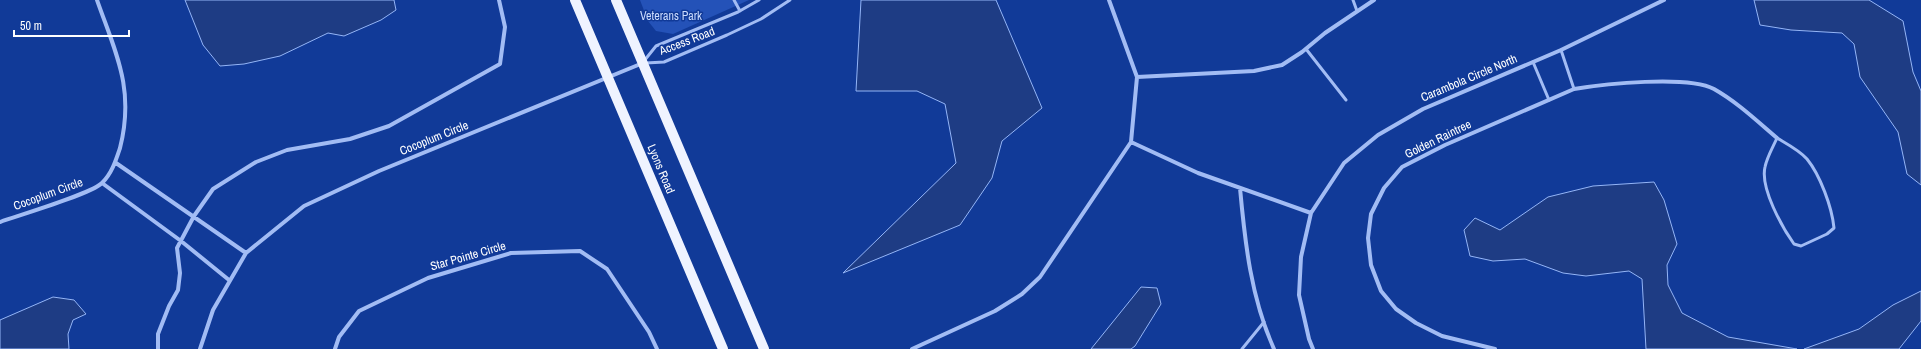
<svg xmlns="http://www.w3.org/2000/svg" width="1921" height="349" viewBox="0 0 1921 349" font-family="'Archivo Narrow',sans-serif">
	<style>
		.green { fill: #2452b8 }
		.water { fill: #1e3c84; stroke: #94b5f7 }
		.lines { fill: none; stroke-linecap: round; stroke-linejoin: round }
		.lane { stroke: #a2bcf4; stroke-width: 3 }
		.street { stroke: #a2bcf4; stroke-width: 4 }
		.primary { stroke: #eff3ff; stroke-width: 10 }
		.labels { text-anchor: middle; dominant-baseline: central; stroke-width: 3; stroke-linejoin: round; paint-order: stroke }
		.park-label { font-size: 12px; fill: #cbdbfe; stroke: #113a98 }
		.street-label { font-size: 12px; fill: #fff; stroke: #113a98 }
	</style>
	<rect width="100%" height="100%" fill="#113a98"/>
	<path class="green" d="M640 0H749L673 34 656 31 648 21Z"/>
	<path class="water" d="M185 0H394L396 10 381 20 344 36 328 33 280 56 244 64 220 66 203 45Z
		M861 0H996L1042 108 1002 141 992 178 960 225 843 273 956 163 945 104 917 91H856Z
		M1754 0H1869L1903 21 1913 72 1921 91V185L1907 174 1898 132 1860 77 1854 44 1842 33 1791 30 1760 25Z
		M1654 182 1664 200 1677 244 1667 265 1668 285 1682 313 1728 337 1797 349H1646L1642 279 1629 271 1586 276 1563 273 1525 259 1493 261 1470 256 1464 230 1475 218 1500 230 1548 197 1593 186Z
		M1141 287 1157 288 1161 304 1135 346 1131 349H1091Z
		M1921 291V321L1899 349H1804L1859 329 1893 305Z
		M53 297 74 300 86 314 73 320 68 334 69 349H0V320Z"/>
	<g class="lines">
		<path class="lane" d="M734 0 740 11
			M1353 0 1357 11
			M1306 49 1346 100
			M1561 50 1574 89
			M644 61 656 46 738 12 759 0
			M1533 62 1549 100
			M646 63 664 62 727 35 761 19 790 0
			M1777 138C1787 144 1799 150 1807 159 1820 175 1832 207 1834 228L1827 234 1801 246 1794 244C1782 227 1760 188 1765 167 1767 157 1773 147 1777 138Z
			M1242 349 1264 322"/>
		<path class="street" d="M1109 0 1137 77 1131 142 1198 173 1311 213
			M1137 77 1254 71 1282 65 1302 52 1325 33 1374 0
			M116 163 246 253
			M102 183 181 241 229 280
			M1240 188C1245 243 1251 298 1274 349
			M0 222C20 215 91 194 102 183 112 173 116 160 120 148 135 89 116 54 97 0
			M158 349V334L169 306 178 290 180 273 177 248 194 216 213 189 256 162 287 150 350 139 389 126 500 64 505 27 499 0
			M200 349 213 310 246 253 304 206 379 171 643 63
			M335 349 339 337 359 311 428 278 511 253 580 251 607 269 649 332 657 349
			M912 349 995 311 1022 294 1040 277 1131 142
			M1313 349 1309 339 1299 295 1301 257 1311 213 1344 163 1378 135 1423 109 1561 50 1664 0
			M1495 349 1442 336 1416 323 1396 309 1381 291 1371 265 1368 238 1371 214 1384 188 1402 167 1445 145 1574 89C1604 84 1687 75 1714 89 1737 102 1757 121 1777 138"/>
		<path class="primary" d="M575 0 723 349
			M616 0 764 349"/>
	</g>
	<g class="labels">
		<g class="park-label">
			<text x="671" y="16">Veterans Park</text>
		</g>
		<g class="street-label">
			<text transform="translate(687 41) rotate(-21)">Access Road</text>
			<text transform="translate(1469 78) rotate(-23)">Carambola Circle North</text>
			<text transform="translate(434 138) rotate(-22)">Cocoplum Circle</text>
			<text transform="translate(1438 139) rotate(-26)">Golden Raintree</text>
			<text transform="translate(661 169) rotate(67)">Lyons Road</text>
			<text transform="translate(48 194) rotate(-20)">Cocoplum Circle</text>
			<text transform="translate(468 256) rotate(-16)">Star Pointe Circle</text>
		</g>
	</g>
	<path d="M14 30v6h115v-6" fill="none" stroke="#ffffff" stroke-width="2"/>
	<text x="20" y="30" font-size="12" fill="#ffffff" stroke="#113a98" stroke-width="3" paint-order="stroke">50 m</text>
</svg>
